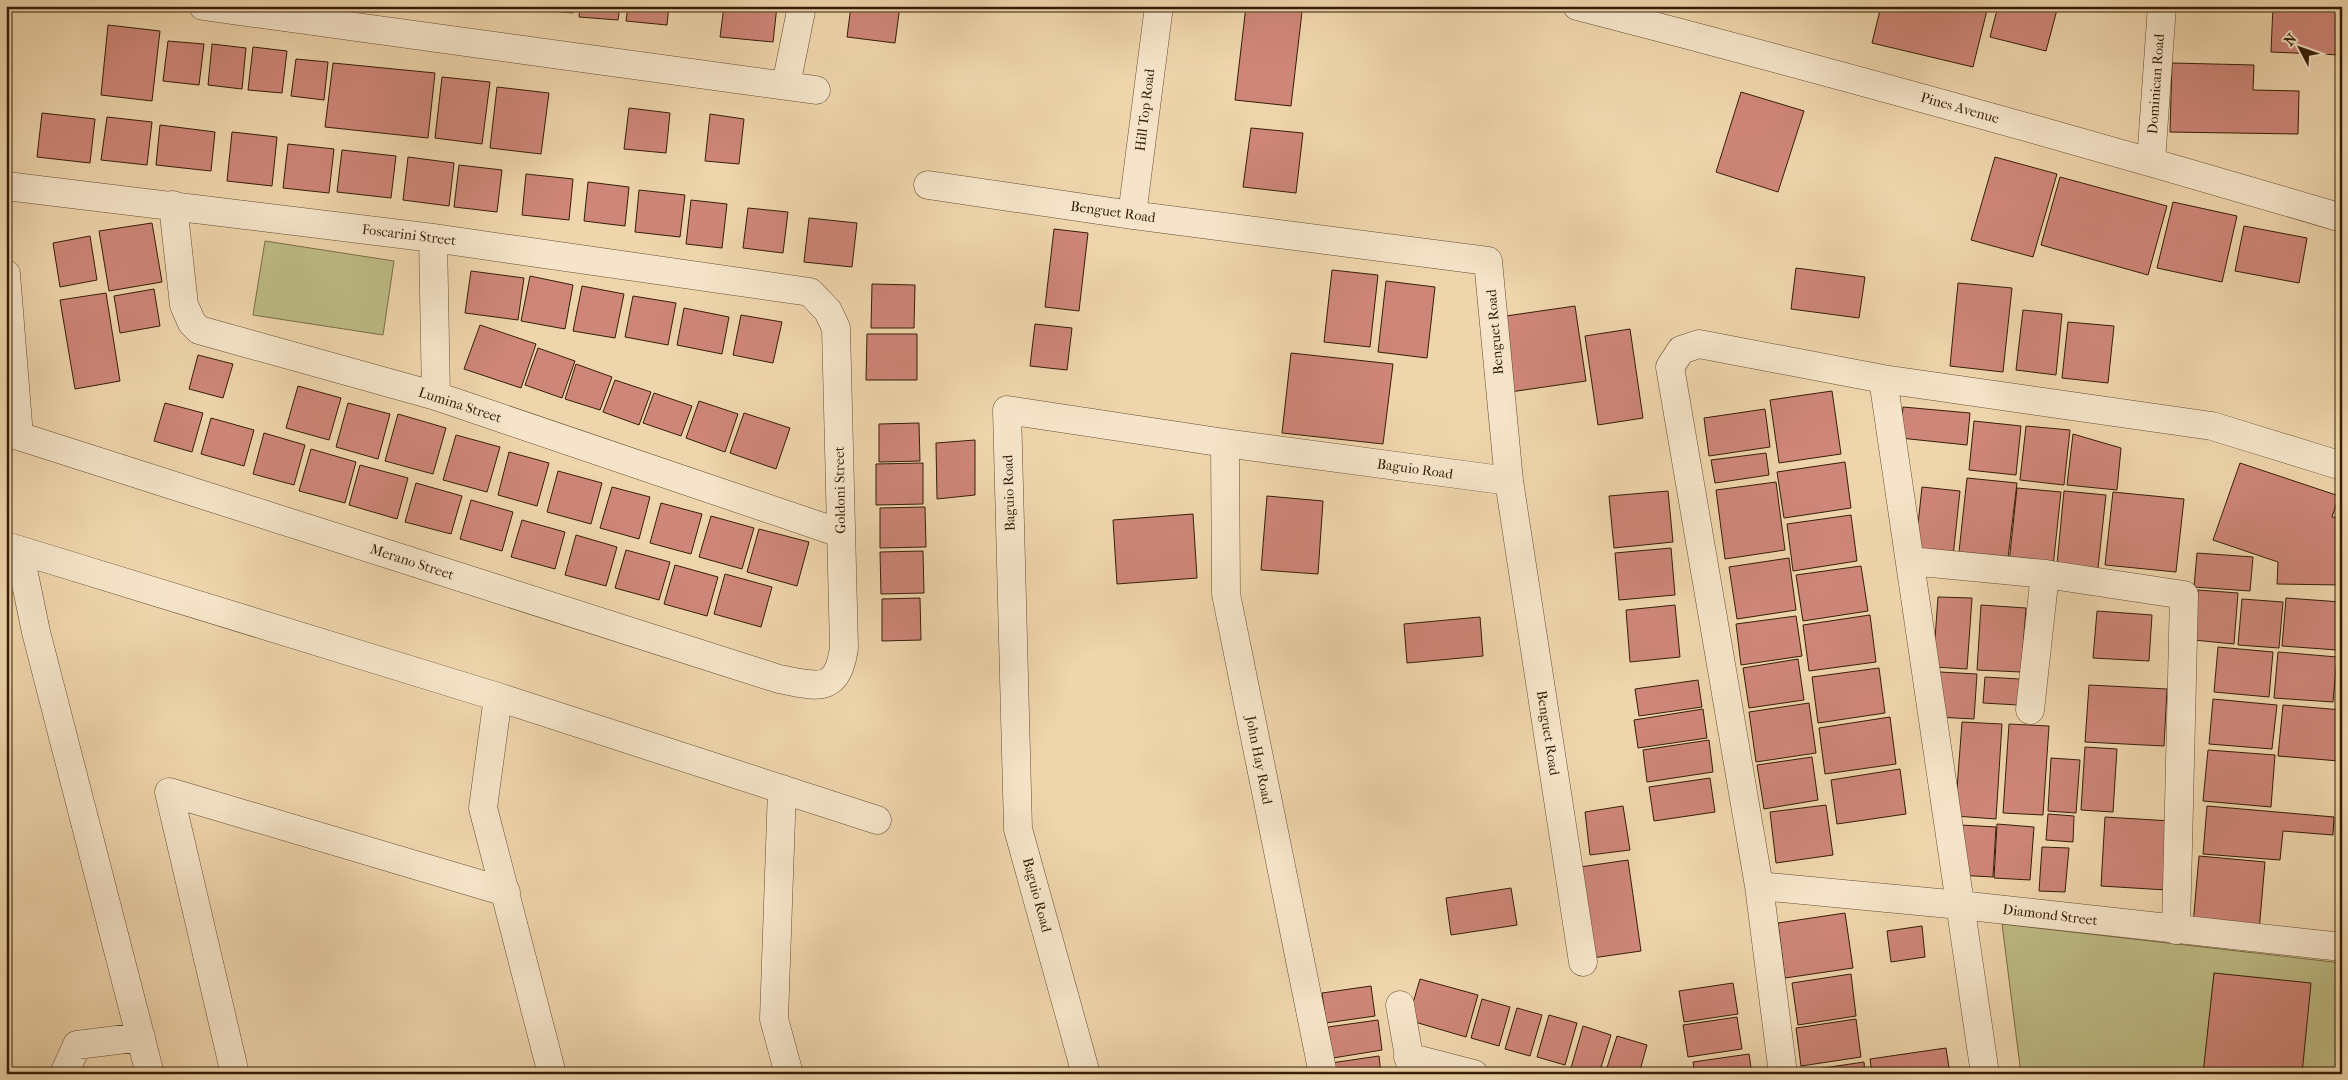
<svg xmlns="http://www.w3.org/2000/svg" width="2348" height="1080" viewBox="0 0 2348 1080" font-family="'IM FELL French Canon',serif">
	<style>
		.green { fill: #bebc86; stroke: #7a6d46 }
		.building { fill: #ce8678; stroke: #351e06 }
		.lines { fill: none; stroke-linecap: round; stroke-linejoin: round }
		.minor-casing { stroke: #644c30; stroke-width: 29 }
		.minor { stroke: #f5e4c9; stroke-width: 28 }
		.labels { text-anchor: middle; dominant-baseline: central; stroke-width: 4; stroke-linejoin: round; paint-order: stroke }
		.street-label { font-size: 14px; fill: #351e06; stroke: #f5e4c9 }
	</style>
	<rect width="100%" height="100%" fill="#efd5ac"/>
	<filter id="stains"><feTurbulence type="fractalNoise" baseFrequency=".004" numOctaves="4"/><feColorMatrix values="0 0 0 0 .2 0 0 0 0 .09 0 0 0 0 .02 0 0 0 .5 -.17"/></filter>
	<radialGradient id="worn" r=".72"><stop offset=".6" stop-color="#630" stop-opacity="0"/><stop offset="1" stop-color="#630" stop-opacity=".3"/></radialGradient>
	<path class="green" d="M265 241 394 261 383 335 253 315Z
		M2002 924 2342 963V1016L2337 1074H2021Z"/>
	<path class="building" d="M535 6H573V13L534 9Z
		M580 6H620L618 20 579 17Z
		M628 6H669L667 25 626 21Z
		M724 6H777L773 42 720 37Z
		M851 6H900L895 43 847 37Z
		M1246 6 1302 12 1291 106 1235 100Z
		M1881 6H1988L1973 67 1872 43Z
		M1998 6H2058L2046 51 1990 37Z
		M2273 6H2342V55L2271 52Z
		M108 25 160 31 152 101 101 95Z
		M168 41 204 44 199 85 163 81Z
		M212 44 246 48 242 89 208 85Z
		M253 47 287 51 282 93 248 90Z
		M296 59 328 62 324 100 291 96Z
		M333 63 435 73 428 138 325 127Z
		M2172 63 2254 65 2253 90 2299 91 2298 134 2170 132Z
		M442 77 490 82 482 144 435 138Z
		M497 87 549 93 541 154 490 148Z
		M1741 92 1804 111 1778 192 1716 172Z
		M629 108 670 113 666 153 624 149Z
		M42 113 95 119 90 163 37 157Z
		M710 114 744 119 739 164 705 161Z
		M107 117 152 122 147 165 101 160Z
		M160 125 215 132 211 171 156 165Z
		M1251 128 1303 133 1296 193 1243 187Z
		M232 132 277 137 272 186 227 181Z
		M288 144 334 149 329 193 283 188Z
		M342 150 396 156 391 198 337 192Z
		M408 157 454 163 449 206 403 200Z
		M1995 157 2057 174 2033 257 1971 240Z
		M459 165 502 170 497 212 454 207Z
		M526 174 573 179 569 220 522 215Z
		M2060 177 2167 206 2148 275 2041 245Z
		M588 182 629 187 625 226 584 221Z
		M639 190 685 195 680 237 635 232Z
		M691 200 727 204 722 248 686 244Z
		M2173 202 2237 216 2222 282 2157 268Z
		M748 208 788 212 783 253 743 248Z
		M809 218 857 223 852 267 804 262Z
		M152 223 162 282 109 291 99 231Z
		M2244 226 2307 238 2299 283 2235 271Z
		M1054 229 1088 233 1079 311 1045 307Z
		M90 236 97 280 60 287 53 243Z
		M1796 268 1865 277 1859 318 1791 309Z
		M1332 270 1378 275 1370 347 1324 342Z
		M471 271 524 278 518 320 465 313Z
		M530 276 573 285 565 329 521 321Z
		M1386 281 1435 287 1427 358 1378 352Z
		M1958 283 2012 288 2003 372 1950 366Z
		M872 284 915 285 914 328H871Z
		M582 286 624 294 615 338 573 331Z
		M154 289 160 326 120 333 114 296Z
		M106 293 120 381 75 389 60 300Z
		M633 296 676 303 668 345 625 337Z
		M1575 306 1586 381 1510 392 1499 317Z
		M684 308 729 317 722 354 677 345Z
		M2023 310 2062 314 2056 375 2016 370Z
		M741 315 782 322 773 363 733 355Z
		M2068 322 2114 326 2108 383 2062 378Z
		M1035 324 1072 328 1067 370 1030 366Z
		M480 325 536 344 521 388 464 369Z
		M1630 329 1643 418 1598 425 1585 336Z
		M867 334H917V380H866Z
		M538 348 575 361 562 398 525 385Z
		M1291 353 1393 364 1383 444 1282 433Z
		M198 355 233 364 223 398 189 389Z
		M576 364 612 377 600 410 565 399Z
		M615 380 651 392 639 425 603 412Z
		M298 386 341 398 329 440 286 428Z
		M1832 391 1841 454 1779 463 1770 400Z
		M654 393 692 406 681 436 643 423Z
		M699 401 738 414 725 452 686 438Z
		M165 403 203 413 192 452 154 441Z
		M348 403 390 414 378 459 336 447Z
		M1903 407 1970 413 1967 445 1900 438Z
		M1765 409 1770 447 1709 456 1704 418Z
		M744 413 790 428 776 469 730 453Z
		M398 414 446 428 433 474 385 461Z
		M211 418 254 430 244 466 201 454Z
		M1974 421 2021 426 2016 475 1969 470Z
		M919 423 920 461 879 462V424Z
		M2026 426 2070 430 2064 485 2020 480Z
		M264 433 305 445 294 485 253 474Z
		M2073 434 2121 448 2117 490 2067 485Z
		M456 435 500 447 487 492 443 480Z
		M975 440V495L937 499 936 443Z
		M311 449 356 462 345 503 299 491Z
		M509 452 549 463 537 506 498 495Z
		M1766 453 1769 475 1715 483 1711 460Z
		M1845 462 1851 508 1784 518 1777 472Z
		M923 463V504L876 505V464Z
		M2240 463 2339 496 2332 517 2342 518 2341 585 2277 584 2278 562 2213 540Z
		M360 465 408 478 397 519 349 505Z
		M558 471 602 483 591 524 547 512Z
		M1967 478 2017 483 2007 566 1958 561Z
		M1776 482 1785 550 1725 559 1716 490Z
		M416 483 462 496 451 534 405 522Z
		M612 487 650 497 639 539 600 528Z
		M1922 487 1960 491 1953 557 1915 553Z
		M2017 488 2061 492 2053 567 2009 563Z
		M1668 491 1673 542 1614 548 1609 496Z
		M2064 491 2106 495 2098 568 2057 564Z
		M2113 492 2184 499 2176 572 2105 565Z
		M1267 496 1323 501 1318 574 1261 570Z
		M471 500 513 512 502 551 460 539Z
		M661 503 702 514 691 554 650 543Z
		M925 507 926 547 880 548V508Z
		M1193 514 1197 578 1117 584 1113 520Z
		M1851 515 1857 561 1793 571 1787 524Z
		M711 516 754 528 742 569 699 557Z
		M522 520 565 532 555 569 511 557Z
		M759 529 809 542 797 586 747 572Z
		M576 535 617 547 606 586 565 575Z
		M1671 548 1675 595 1619 600 1615 553Z
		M626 550 670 562 659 600 615 588Z
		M923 551 924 593 881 594 880 552Z
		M2197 553 2253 557 2250 591 2194 587Z
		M1789 558 1796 610 1737 619 1729 567Z
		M675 565 718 577 707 616 664 604Z
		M1861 566 1868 611 1803 621 1796 575Z
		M725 574 772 587 761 627 714 614Z
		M2198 590 2238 593 2234 644 2194 640Z
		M1938 597 1972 598 1967 669 1933 667Z
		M920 598 921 640 882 641V599Z
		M2286 598 2341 602 2337 650 2282 646Z
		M2242 599 2283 602 2279 648 2238 645Z
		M1675 605 1680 657 1630 662 1626 610Z
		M1981 605 2026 608 2021 672 1977 670Z
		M2097 611 2152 615 2149 661 2093 658Z
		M1870 615 1876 662 1809 671 1803 625Z
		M1796 616 1802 656 1741 665 1736 624Z
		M1480 617 1483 656 1407 663 1404 624Z
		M2218 647 2273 652 2269 697 2214 692Z
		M2278 652 2337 657 2333 702 2274 698Z
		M1798 659 1804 700 1749 708 1743 668Z
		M1879 668 1885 713 1818 723 1812 677Z
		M1940 672 1977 674 1974 719 1937 717Z
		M1985 677 2020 679 2018 705 1983 703Z
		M1698 680 1702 707 1639 716 1635 689Z
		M2089 685 2167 689 2164 746 2085 742Z
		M2213 699 2277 705 2272 749 2209 744Z
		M1809 703 1816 753 1756 762 1749 712Z
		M2283 705 2342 710 2339 761 2278 756Z
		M1703 709 1707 738 1638 748 1634 720Z
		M1890 717 1896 764 1825 774 1819 728Z
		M1962 722 2002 724 1996 819 1955 816Z
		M2009 724 2049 726 2043 815 2003 813Z
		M1709 740 1713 772 1647 782 1643 750Z
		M2085 747 2117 749 2113 812 2081 810Z
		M2208 750 2275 755 2271 807 2203 801Z
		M1812 757 1818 800 1764 809 1757 765Z
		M2051 758 2080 760 2076 813 2048 811Z
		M1900 769 1906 814 1837 824 1831 780Z
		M1710 778 1715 812 1654 821 1649 787Z
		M1826 805 1833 855 1776 863 1770 812Z
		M1623 806 1630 850 1590 855 1585 812Z
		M2207 806 2334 817 2333 835 2283 831 2280 860 2203 854Z
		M2048 814 2074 816 2073 842 2046 840Z
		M2105 817 2171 821 2166 890 2101 886Z
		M1997 824 2034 827 2030 880 1994 878Z
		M1961 825 1996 827 1993 877 1957 875Z
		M2042 847 2069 848 2065 892 2039 891Z
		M2199 856 2265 862 2259 931 2193 925Z
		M1628 860 1641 951 1592 958 1580 867Z
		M1511 888 1517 925 1451 935 1446 898Z
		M1845 913 1853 968 1785 978 1778 923Z
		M1922 926 1925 957 1891 962 1887 931Z
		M2214 973 2311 983 2302 1074H2203Z
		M1851 974 1856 1016 1798 1025 1792 983Z
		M1420 979 1478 995 1466 1037 1408 1020Z
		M1733 983 1738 1014 1684 1022 1679 991Z
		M1371 986 1375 1016 1326 1023 1322 993Z
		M1482 999 1510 1007 1499 1046 1471 1038Z
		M1517 1008 1542 1015 1530 1056 1505 1049Z
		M1549 1015 1577 1023 1565 1065 1537 1057Z
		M1737 1017 1742 1049 1688 1057 1683 1025Z
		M1856 1019 1861 1057 1801 1066 1796 1028Z
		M1378 1020 1382 1050 1333 1058 1328 1027Z
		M1583 1026 1611 1035 1599 1074 1571 1068Z
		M1617 1036 1647 1045 1639 1074H1605Z
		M1946 1048 1950 1074H1872L1870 1059Z
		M1749 1054 1752 1074H1695L1693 1062Z
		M1379 1056 1381 1074H1333L1331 1063Z
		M1864 1062 1865 1074H1796V1072Z"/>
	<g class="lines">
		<defs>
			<path id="minor" d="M203 6 816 90
				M1577 6C1833 72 2088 143 2342 218
				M786 85 802 6
				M2151 161 2162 6
				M928 185 1132 215 1488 261 1509 481 1583 962
				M6 186 433 238 810 292 828 311 836 328 844 648C837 695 817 686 779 679L6 432
				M173 205 184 305 192 323 199 330 436 396 840 533
				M1132 215 1159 6
				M433 238 436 396
				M6 274 19 436
				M1883 379 1985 1074
				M1225 443 1226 594 1323 1074
				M6 546 498 697 877 820
				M19 550 36 632 150 1074
				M1910 561 2045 574 2184 595 2176 930
				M498 697 483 808 552 1074
				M2030 710 2045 574
				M782 789 774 1019 789 1074
				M1759 886 1960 905 2342 947
				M1400 1005 1412 1074
				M1408 1057 1474 1074
				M64 1074 77 1045 141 1037
				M235 1074 169 792 506 892
				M1086 1074 1018 829 1007 410 1225 443 1509 481
				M1783 1074 1759 886 1670 367 1681 350 1699 344 1883 379 2212 426 2342 466"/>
		</defs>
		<use href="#minor" class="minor-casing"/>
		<use href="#minor" class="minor"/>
	</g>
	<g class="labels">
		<g class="street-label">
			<text transform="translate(2156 84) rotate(-86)">Dominican Road</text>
			<text transform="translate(1960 108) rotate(16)">Pines Avenue</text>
			<text transform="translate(1145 110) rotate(-83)">Hill Top Road</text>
			<text transform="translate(1113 212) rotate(8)">Benguet Road</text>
			<text transform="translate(409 235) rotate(7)">Foscarini Street</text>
			<text transform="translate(1495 332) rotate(-95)">Benguet Road</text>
			<text transform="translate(460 405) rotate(18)">Lumina Street</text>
			<text transform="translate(1415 469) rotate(8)">Baguio Road</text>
			<text transform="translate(840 490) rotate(-91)">Goldoni Street</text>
			<text transform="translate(1009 493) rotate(-92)">Baguio Road</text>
			<text transform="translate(412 562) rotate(18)">Merano Street</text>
			<text transform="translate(1548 733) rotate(81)">Benguet Road</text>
			<text transform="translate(1259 760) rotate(79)">John Hay Road</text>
			<text transform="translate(1037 895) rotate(75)">Baguio Road</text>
			<text transform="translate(2050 915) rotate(7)">Diamond Street</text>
		</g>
	</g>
	<rect width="2348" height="1080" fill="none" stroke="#efd5ac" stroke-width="25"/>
	<rect x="8" y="8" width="2333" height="1065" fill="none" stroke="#351e06" stroke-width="2.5"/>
	<rect x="12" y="12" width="2323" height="1055" fill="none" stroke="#351e06"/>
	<g transform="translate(2300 48) rotate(311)" stroke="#f5e4c9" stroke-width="4" paint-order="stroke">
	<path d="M0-4L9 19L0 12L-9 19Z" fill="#351e06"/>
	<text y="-8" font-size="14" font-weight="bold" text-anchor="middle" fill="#351e06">N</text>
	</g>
	<rect width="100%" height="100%" filter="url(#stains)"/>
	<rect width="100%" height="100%" fill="url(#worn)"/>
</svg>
